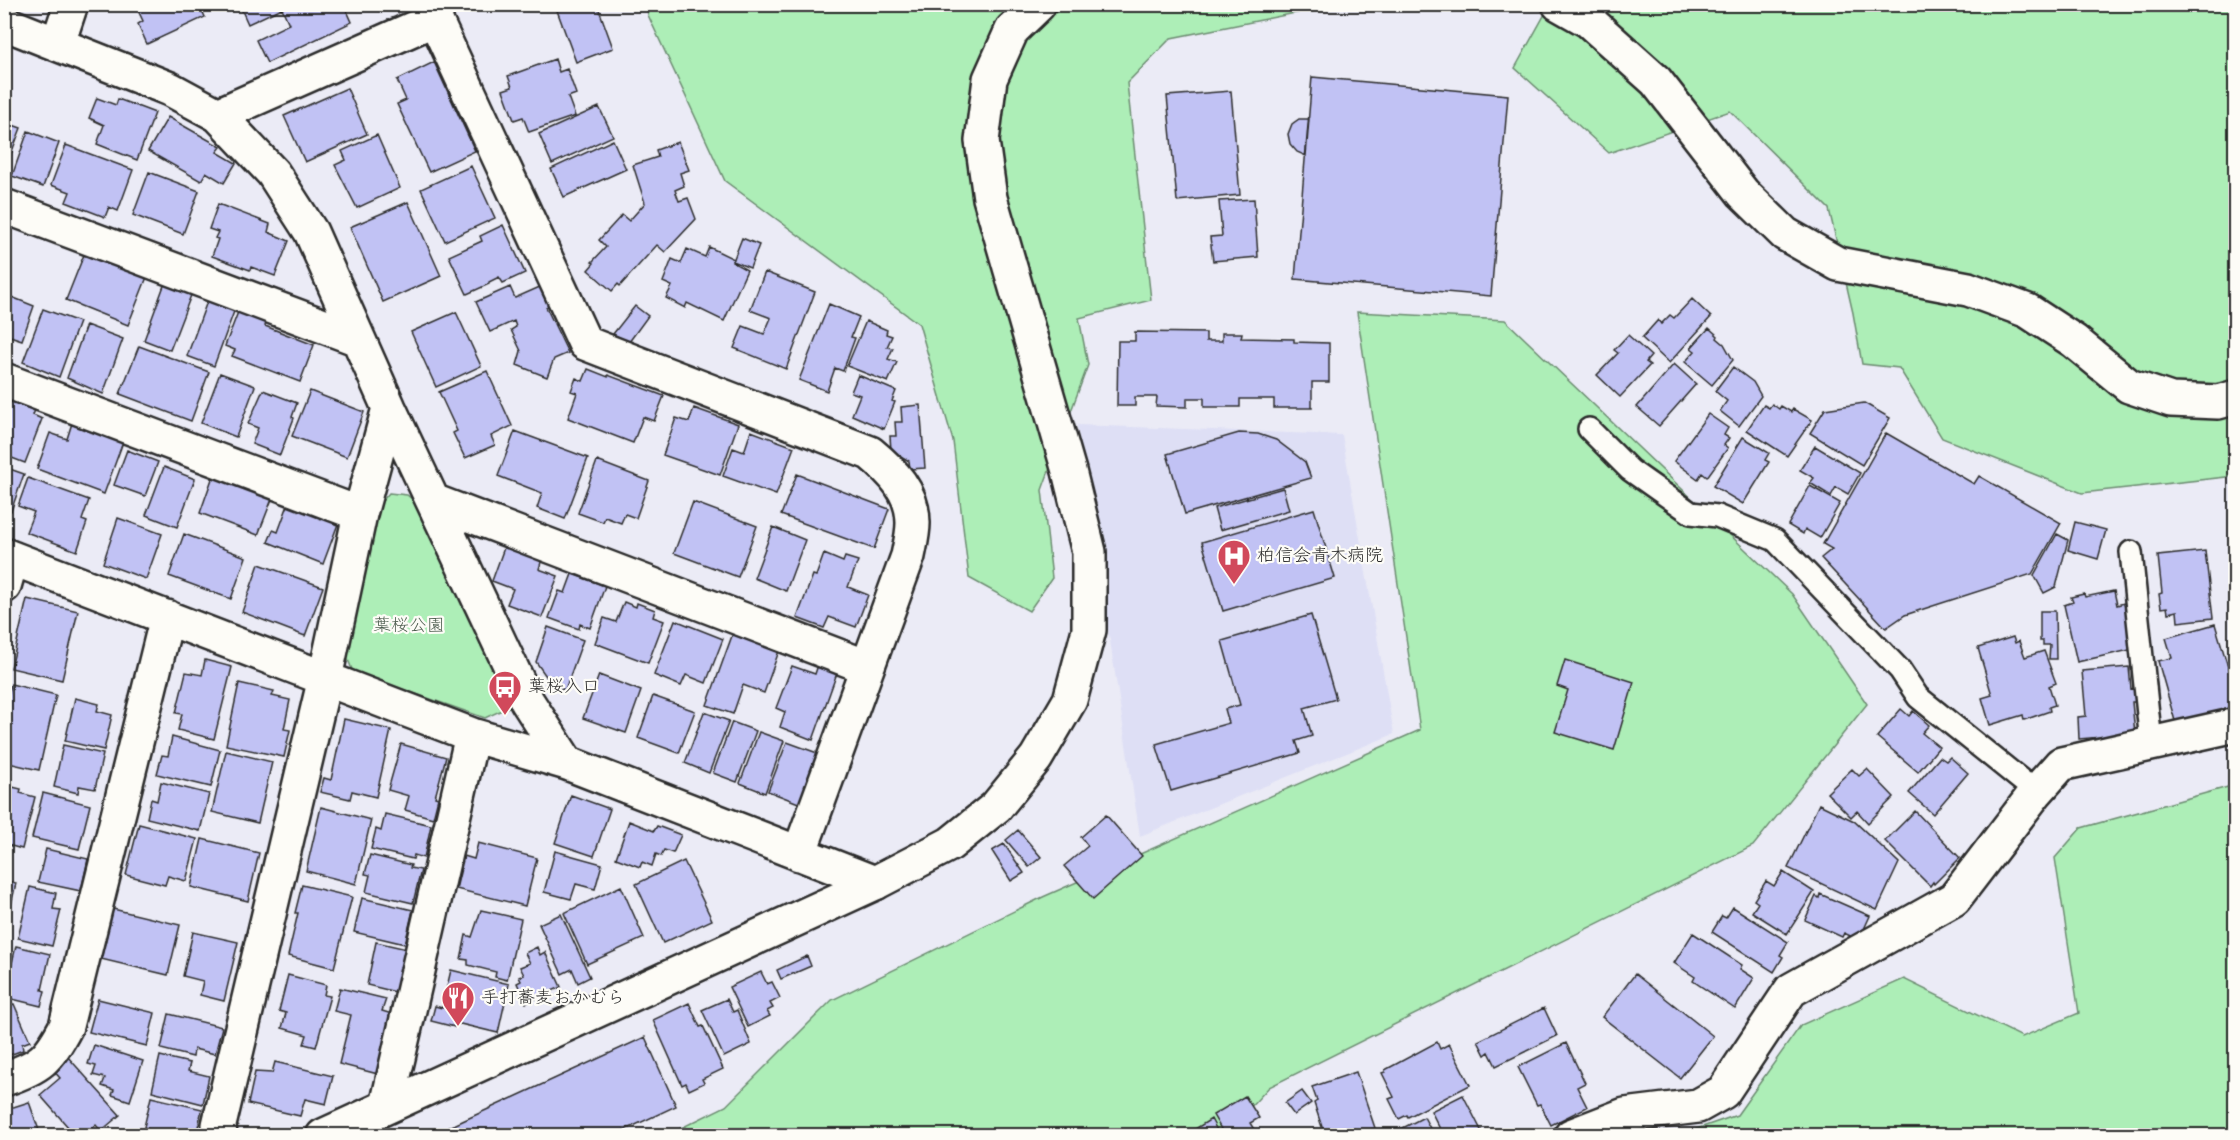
<svg xmlns="http://www.w3.org/2000/svg" width="2240" height="1140" viewBox="0 0 2240 1140" font-family="Kalam,'Klee One',sans-serif">
	<style>
		.built { fill: #dedff5 }
		.green { fill: #adeeb7; stroke: #6c8c71; stroke-width: 1.5 }
		.building { fill: #c1c2f4; stroke: #2b2b2b; stroke-width: 1.5 }
		.lines { fill: none; stroke-linecap: round; stroke-linejoin: round }
		.service-casing { stroke: #2b2b2b; stroke-width: 26 }
		.minor-casing { stroke: #2b2b2b; stroke-width: 38 }
		.tertiary-casing { stroke: #2b2b2b; stroke-width: 38 }
		.service { stroke: #fdfcf7; stroke-width: 21 }
		.minor { stroke: #fdfcf7; stroke-width: 33 }
		.tertiary { stroke: #fdfcf7; stroke-width: 33 }
		.labels { text-anchor: middle; dominant-baseline: central; stroke-width: 4.5; stroke-linejoin: round; paint-order: stroke }
		.poi-label { font-size: 18px; fill: #2b2b2b; stroke: #fdfcf7; text-anchor: start }
		.park-label { font-size: 18px; fill: #4c5c4e; stroke: #fdfcf7 }
	</style>
	<rect width="100%" height="100%" fill="#ebebf6"/>
	<filter id="ink" filterUnits="userSpaceOnUse"><feTurbulence type="fractalNoise" baseFrequency=".0167" numOctaves="2"/><feDisplacementMap in="SourceGraphic" scale="12" xChannelSelector="R" yChannelSelector="G"/><feConvolveMatrix kernelMatrix="1 2 1 2 8 2 1 2 1" color-interpolation-filters="sRGB"/></filter>
	<g filter="url(#ink)">
		<path class="built" d="M1077 425 1342 435 1394 734 1140 836Z"/>
		<path class="green" d="M647 5H1336L1171 38 1127 83 1151 300 1079 318 1088 365 1042 490 1052 578 1029 611 969 578 953 441 919 324 725 181 648 15Z
			M1550 5H2235V476L2082 493 1942 438 1899 368 1862 364 1853 313 1829 209 1730 111 1609 153 1515 68Z
			M1357 312 1505 320 1792 594 1867 704 1753 846 1269 1087 1225 1135 665 1136 726 1106 832 1000 1043 897 1420 730Z
			M389 493 407 495 418 504 513 705 485 718 353 672 341 642 377 507Z
			M2235 785V1135H1679L1737 1115 1801 1025 1904 979 2022 1037 2079 1013 2055 858 2081 828Z"/>
		<path class="building" d="M135 4H199L205 17 147 44 138 24 143 21Z
			M239 4H344L352 22 267 63 256 40 289 24 282 8 248 24Z
			M597 4 613 48 576 62 555 5Z
			M555 59 559 72 567 69 576 94 568 97 575 116 529 132 523 117 514 120 503 90 512 87 508 76Z
			M434 62 475 151 429 172 397 104 406 100 397 80Z
			M1312 77 1508 95 1491 296 1295 279Z
			M347 88 367 134 305 162 284 116Z
			M1231 91 1240 195 1177 201 1167 96Z
			M97 98 116 105 118 99 155 113 137 160 97 144 104 125 89 118Z
			M599 107 613 136 552 164 539 134Z
			M168 117 221 147 217 152 236 163 224 183 206 172 201 181 148 151Z
			M1299 119H1309L1306 156 1297 152 1290 144 1288 134 1292 124Z
			M4 122 21 128 4 172Z
			M28 131 59 143 43 187 12 176Z
			M377 135 400 188 357 208 335 165 346 160 342 151Z
			M613 140 626 169 564 197 551 169Z
			M678 142 689 170 680 173 684 186 675 190 679 201 688 198 696 219 665 252 657 245 620 286 618 284 612 291 588 270 594 263 592 262 606 247 599 240 622 215 629 221 645 203 633 165 658 157 656 150Z
			M66 145 133 170 118 211 109 207 105 217 66 202 70 192 51 185Z
			M471 166 495 218 445 241 421 189Z
			M149 172 199 191 183 234 133 215Z
			M1254 199 1258 257 1213 261 1210 237 1222 236 1219 201Z
			M408 202 441 276 383 302 350 227Z
			M218 204 270 224 268 232 289 241 275 276 251 267 250 270 212 256 218 239 215 238 218 232 209 229Z
			M503 225 525 273 503 283 499 277 489 282V284L467 294 449 256 482 241 480 236Z
			M742 238 759 245 750 268 733 261Z
			M709 247 734 259 732 262 747 270 724 321 687 303 685 308 666 298 672 286 663 282 672 259 681 263 687 249 705 257Z
			M85 252 147 277 128 325 66 300Z
			M765 272 815 292 786 369 734 348 743 326 764 334 771 318 750 310Z
			M166 280 193 290 170 350 144 340Z
			M542 286 551 305 546 307 568 353 554 359 547 377 517 365 521 351 511 330 516 327 514 321 490 332 476 302 510 287 515 298Z
			M4 294 34 306 22 340 10 336 4 350Z
			M209 296 236 306 214 366 187 356Z
			M1692 299 1711 317 1669 363 1642 338 1658 320 1661 324 1670 315 1674 318Z
			M829 304 859 317 851 337 855 338 843 371 835 368 827 391 799 380Z
			M635 306 648 316 629 342 613 334Z
			M43 309 79 322 59 377 23 362Z
			M252 311 268 317 265 326 314 345 300 382 232 356 235 350 225 346 238 312 249 317Z
			M456 312 481 366 436 387 411 332Z
			M866 321 887 330 886 334 892 336 887 347 893 348 888 359 897 362 888 382 847 366Z
			M86 325 123 339 103 394 67 378Z
			M1709 328 1718 336 1717 338 1724 344 1733 360 1712 385 1685 362 1695 351 1691 348Z
			M1135 332 1206 333V341H1222V333H1242L1241 338 1294 339V342L1329 343V382H1312V408H1274V399H1240V407H1204V398H1187V407L1156 406 1157 397H1135V406H1117L1118 341H1135Z
			M1628 335 1651 356 1646 362 1650 365 1620 397 1597 375 1618 353 1614 350Z
			M139 346 209 372 191 421 120 394Z
			M1674 364 1696 384 1659 426 1637 407Z
			M1733 367 1753 382 1761 396 1739 426 1720 411 1727 401 1715 391Z
			M588 369 608 377V375L664 396 654 421 643 417 633 443 568 418 577 393 571 391 576 378 583 381Z
			M487 371 512 426 491 436 495 445 465 458 453 433 457 431 439 392Z
			M220 373 255 386 236 437 201 423Z
			M858 375 896 391 892 401 895 402 884 429 852 415 860 395 851 392Z
			M263 390 297 403 292 417 294 418 280 455 252 444 258 428 248 424Z
			M310 391 364 412 347 457 292 436Z
			M4 399 35 410 33 415 42 419 25 463 4 455Z
			M1864 403 1890 418 1862 465 1810 433 1825 409Z
			M1772 404 1779 409 1781 406 1791 412 1793 409 1812 420 1787 456 1747 430 1764 405 1769 408Z
			M920 405 925 468 910 469 909 461 891 450 890 436H896L895 422H902L901 407Z
			M694 408 738 424 720 475 663 455 676 418 689 422Z
			M1708 414 1728 428 1724 435 1729 438 1724 445 1728 448 1707 477 1702 473 1698 479 1674 461Z
			M72 423 123 442 104 494 37 469 50 433 67 439Z
			M515 431 588 458 565 519 537 508 542 493 498 476Z
			M751 431 794 447 776 495 723 476 733 448 744 452Z
			M1239 433 1258 434 1276 440 1305 462 1311 478 1185 514 1167 454Z
			M1886 433 1974 484 1979 476 2061 523 2032 574 1905 615 1886 628 1821 558 1832 549 1823 544Z
			M1743 437 1769 453 1765 460 1769 462 1743 504 1713 486Z
			M1815 446 1860 473 1848 494 1836 487 1831 496 1810 483 1814 478 1800 470Z
			M127 450 158 462 145 496 114 485Z
			M597 461 649 481 636 518 625 514 621 523 605 517 603 522 578 513Z
			M4 467 24 474 11 511 4 509Z
			M164 467 195 479 177 527 146 515Z
			M797 474 889 509 874 549 781 515Z
			M213 476 272 499 258 535 200 513Z
			M28 478 89 500 82 520 87 522 77 551 26 532 34 512 18 506Z
			M1810 486 1840 503 1820 538 1805 529 1803 534 1788 525Z
			M1283 488 1289 510 1220 530 1214 508Z
			M693 502 757 526 738 577 674 553Z
			M288 505 338 524 323 564 268 542 273 530 278 532Z
			M1314 509 1335 578 1223 611 1202 542Z
			M118 518 162 534 146 579 103 563Z
			M2075 522 2106 530 2098 559 2068 550Z
			M773 527 805 540 786 591 754 578Z
			M184 534 246 557 231 599 169 576Z
			M2057 534 2068 540 2056 587 2044 593 2034 575Z
			M505 545 542 559 539 569 558 576 542 617 507 604 513 589 492 581Z
			M2205 551 2213 618 2178 622 2177 611 2168 613 2167 607 2161 608 2159 594 2162 593 2158 556Z
			M824 554 843 562 845 557 858 561 848 587 868 595 856 627 829 617 824 628 797 618 813 575 816 576Z
			M259 564 323 587 305 636 242 612Z
			M572 574 605 586 590 628 580 624 579 629 549 618 559 591 565 593Z
			M2114 591 2117 605 2124 603 2134 649 2077 662 2064 605 2073 602 2071 597 2084 594 2085 597Z
			M27 599 78 611 62 680 11 668Z
			M624 602 636 607 637 603 655 610 653 617 664 621 648 663 595 643 604 618 616 622Z
			M2040 611H2055L2056 659H2049L2050 645H2043V641H2040Z
			M1311 615 1336 699 1304 708 1312 736 1296 741 1300 753 1171 791 1156 744 1229 723 1225 709 1240 705 1222 641Z
			M675 620 723 639 706 683 686 675 681 686 654 675Z
			M2215 624 2231 677 2236 676V687L2233 688 2236 696V716L2183 725 2175 721 2158 661 2172 658 2166 638Z
			M548 627 583 640 565 690 553 686 536 662Z
			M733 633 779 651 764 693 743 685 733 714 707 705Z
			M2013 637 2015 643 2019 641 2025 657 2044 651 2056 683 2049 686 2055 705 2049 707 2050 711 2024 720 2023 715 1990 725 1982 698 1992 695 1978 648Z
			M205 660 232 667 214 739 178 730 182 714 176 713 186 672 202 675Z
			M1565 660 1634 682 1614 750 1555 732 1568 690 1557 686Z
			M818 665 837 673 813 740 780 727 785 712 776 708 792 666 815 674Z
			M2129 667 2131 689 2134 688 2135 702H2132L2135 734 2079 739 2078 717 2086 716 2082 671Z
			M599 675 641 691 626 733 583 718Z
			M239 683 274 691 272 696 290 700 284 729 290 730 284 757 226 745Z
			M11 684 56 695 39 770 4 762V711Z
			M653 696 695 711 679 753 638 738Z
			M75 698 99 704 97 711 112 715 104 750 65 741Z
			M1901 709 1909 716 1913 711 1929 725 1922 733 1939 747 1918 772 1877 737Z
			M704 712 729 721 709 773 685 763Z
			M344 719 391 730 376 797 352 791 350 799 320 792 324 778 331 780Z
			M732 722 756 731 737 782 713 773Z
			M759 732 784 741 765 793 740 783Z
			M172 737 220 750 211 787 157 774 162 755 168 756Z
			M787 742 820 754 801 804 768 791Z
			M401 744 446 757 435 797 438 798 433 818 405 810 409 796 388 790Z
			M63 745 103 754 95 789 79 786 78 793 54 787Z
			M226 751 272 762 258 823 212 812Z
			M1940 757 1946 761 1950 757 1968 773 1933 814 1909 793Z
			M1852 769 1859 776 1867 769 1894 797 1868 823 1857 811 1851 817 1827 793Z
			M161 782 209 794 200 831 147 818 151 799 157 801Z
			M4 785 21 789 20 793 35 797 22 849 4 844Z
			M43 793 90 805 79 849 32 838Z
			M571 795 610 809 594 856 555 843Z
			M1819 804 1854 821 1899 863 1877 910 1788 868Z
			M321 807 371 820 356 884 306 871Z
			M1915 811 1960 858 1934 884 1933 882 1930 886 1885 841Z
			M385 814 431 825 424 858 414 855 413 859 371 849 376 829 381 831Z
			M1106 815 1142 856 1093 899 1064 866 1088 846 1081 837Z
			M629 821 654 831 657 826 681 835 673 853 664 850 661 856 656 854 652 866 642 862 640 867 616 858Z
			M139 824 197 839 186 881 168 876 165 885 126 875Z
			M1018 830 1041 857 1029 867 1006 840Z
			M202 839 259 853 248 901 191 887Z
			M478 843 537 858 525 906 456 889 464 856 474 859Z
			M1004 844 1024 873 1011 881 992 851Z
			M46 849 88 859 81 891 38 882Z
			M555 851 602 864 595 889 576 884 571 899 544 892Z
			M370 855 411 865 410 868 421 870 413 903 366 892 370 875 365 874Z
			M684 861 712 920 663 943 636 884Z
			M1783 872 1814 892 1787 934 1752 912 1758 903 1754 900 1766 881 1774 886Z
			M4 880 16 883 5 932H4Z
			M302 885 352 897 334 968 288 956 298 913H295Z
			M621 886 644 938 587 964 564 913Z
			M30 887 56 893 53 909 61 910 52 946 18 938Z
			M1820 894 1870 916 1859 940 1844 933 1842 937 1805 920 1816 896 1819 898Z
			M362 898 413 910 405 944 354 932Z
			M1733 907 1788 942 1780 955 1783 957 1774 972 1712 932 1722 916 1726 918Z
			M113 909 180 925 168 975 101 959Z
			M481 910 521 919 507 980 495 977 496 972 468 965V960L461 959 466 935 472 937Z
			M561 914 590 977 578 983 572 969 562 974 539 924Z
			M193 932 238 942 224 1001 200 995 203 981 183 976Z
			M1693 933 1742 965 1740 969 1754 978 1735 1009 1693 981 1695 977 1674 963Z
			M376 942 407 949 396 992 367 985Z
			M16 946 50 954 42 990 45 991 41 1006 4 997Z
			M537 947 540 955 545 952 561 987 526 1003 517 983 521 981 519 977 524 975 520 967 530 963 525 953Z
			M807 956 811 966 781 979 777 970Z
			M451 970 509 984 498 1033 456 1023 455 1027 431 1021 435 1006 442 1008Z
			M761 972 767 984 772 982 780 998 770 1003 773 1008 767 1011 770 1016 748 1027 729 987Z
			M1635 974 1713 1036 1680 1078 1602 1017Z
			M288 975 326 985 324 995 330 996 316 1047 304 1044 307 1035 282 1028 286 1013 279 1011Z
			M340 988 386 999 382 1011 392 1014 378 1074 339 1064 351 1015 334 1011Z
			M98 999 155 1013 147 1046 89 1032Z
			M727 999 733 1012 737 1010 751 1044 724 1057 702 1010Z
			M689 1003 700 1027 703 1026 723 1069 702 1079 704 1083 689 1090 686 1083 682 1085 653 1020Z
			M14 1004 30 1041 22 1044 23 1050 4 1057V1008Z
			M1544 1008 1557 1036 1496 1066 1489 1052 1485 1055 1478 1041Z
			M169 1014 222 1027 215 1054 194 1049 193 1057 161 1049Z
			M645 1037 676 1106 612 1136H430Z
			M1437 1042 1440 1049 1449 1044 1470 1085 1408 1117 1407 1115 1399 1119 1389 1099 1394 1097 1382 1073 1385 1072V1070Z
			M1566 1043 1585 1083 1577 1087 1587 1107 1551 1125 1540 1104 1537 1105 1518 1067Z
			M94 1045 143 1061 130 1101 112 1095 114 1090 102 1086 105 1078 93 1075 96 1066 88 1064Z
			M67 1056 120 1115 101 1131 96 1125 84 1136H76L40 1095 60 1078 52 1069Z
			M160 1056 190 1063 188 1071 209 1076 203 1104 152 1091Z
			M275 1062 333 1076 326 1104 305 1099 300 1116 248 1104 255 1072 272 1073Z
			M1356 1072 1375 1128 1353 1136H1325L1314 1103 1317 1101 1312 1087Z
			M1302 1091 1311 1103 1294 1115 1285 1103Z
			M1463 1095 1484 1136H1449L1447 1133 1443 1135 1431 1111Z
			M1245 1096 1259 1118 1250 1123 1258 1136H1225L1213 1115Z
			M151 1097 202 1109 196 1136 173 1134V1136H160L144 1127Z
			M29 1102 41 1136H6L4 1110Z
			M1424 1117 1434 1136H1395L1393 1133Z
			M1211 1119 1220 1136H1184Z"/>
		<g class="lines">
			<defs>
				<path id="service" d="M1589 429 1630 470 1691 513 1717 516 1775 540 1900 670 1918 697 2036 792
					M2131 552 2151 743"/>
				<path id="minor" d="M435 19 585 343 870 453C893 472 913 492 913 523 913 534 910 546 908 556L799 854
					M4 23 170 89 218 115 273 173 311 232 389 408 527 701 567 763
					M58 43 71 4
					M218 115 435 19 438 4
					M4 206 358 339
					M4 380 360 514
					M433 501 867 667
					M4 555 472 735 567 763 875 883
					M4 586 12 558
					M4 1079C40 1067 49 1059 66 1026L167 617
					M387 1106 472 735
					M220 1136 219 1125 325 678 360 514 389 408
					M1571 1136 1625 1115 1698 1106 1723 1092 1791 990 1954 899 2036 792 2061 764 2236 725"/>
				<path id="tertiary" d="M1559 4 1589 21 1656 81 1743 193 1785 234 1838 264 1968 289 2028 311 2074 341 2129 386 2171 400 2218 402 2236 397
					M323 1136 875 883 950 844 996 807 1036 758 1070 700 1089 630V552L1069 471 990 198 982 141 990 79 1012 30 1039 4"/>
			</defs>
			<use href="#service" class="service-casing"/>
			<use href="#minor" class="minor-casing"/>
			<use href="#tertiary" class="tertiary-casing"/>
			<use href="#service" class="service"/>
			<use href="#minor" class="minor"/>
			<use href="#tertiary" class="tertiary"/>
		</g>
	</g>
	<defs>
		<symbol id="hospital-pin" viewBox="-11 -11 22 30"><path d="M0 17L-7.5 6A9.5 9.5 0 1 1 7.5 6Z" fill="#d1495b" stroke="#fdfcf7"/><path d="M-5-5h3v3.5h4V-5h3V5h-3V1.5h-4V5h-3Z" fill="#fff"/></symbol>
		<symbol id="bus-pin" viewBox="-11 -11 22 30"><path d="M0 17L-7.5 6A9.5 9.5 0 1 1 7.5 6Z" fill="#d1495b" stroke="#fdfcf7"/><path d="M-5-6H5V4H4V6H2V4H-2V6H-4V4H-5ZM-3.5-4V0h7V-4ZM-3.5 1.2v1.5H-2V1.2ZM2 1.2v1.5H3.5V1.2Z" fill="#fff"/></symbol>
		<symbol id="restaurant-pin" viewBox="-11 -11 22 30"><path d="M0 17L-7.5 6A9.5 9.5 0 1 1 7.5 6Z" fill="#d1495b" stroke="#fdfcf7"/><path d="M-5-6h1v4h1v-4h1v4h1v-4h1v5L-1.5 .5V6h-2V.5L-5-1ZM5-6V6H3V1.5H1.5Q1.5-4 5-6Z" fill="#fff"/></symbol>
	</defs>
	<g fill-rule="evenodd">
		<use href="#hospital-pin" x="1215" y="537" width="38" height="52"/>
		<use href="#bus-pin" x="486" y="668" width="38" height="52"/>
		<use href="#restaurant-pin" x="439" y="979" width="38" height="52"/>
	</g>
	<g class="labels">
		<g class="poi-label">
			<text x="1257" y="556">柏信会青木病院</text>
			<text x="528" y="687">葉桜入口</text>
			<text x="481" y="998">手打蕎麦おかむら</text>
		</g>
		<g class="park-label">
			<text x="409" y="626">葉桜公園</text>
		</g>
	</g>
	<rect width="2240" height="1140" fill="none" stroke="#fdfcf7" stroke-width="24"/>
	<rect x="12" y="12" width="2216" height="1116" fill="none" stroke="#2b2b2b" stroke-width="2" filter="url(#ink)"/>
</svg>
